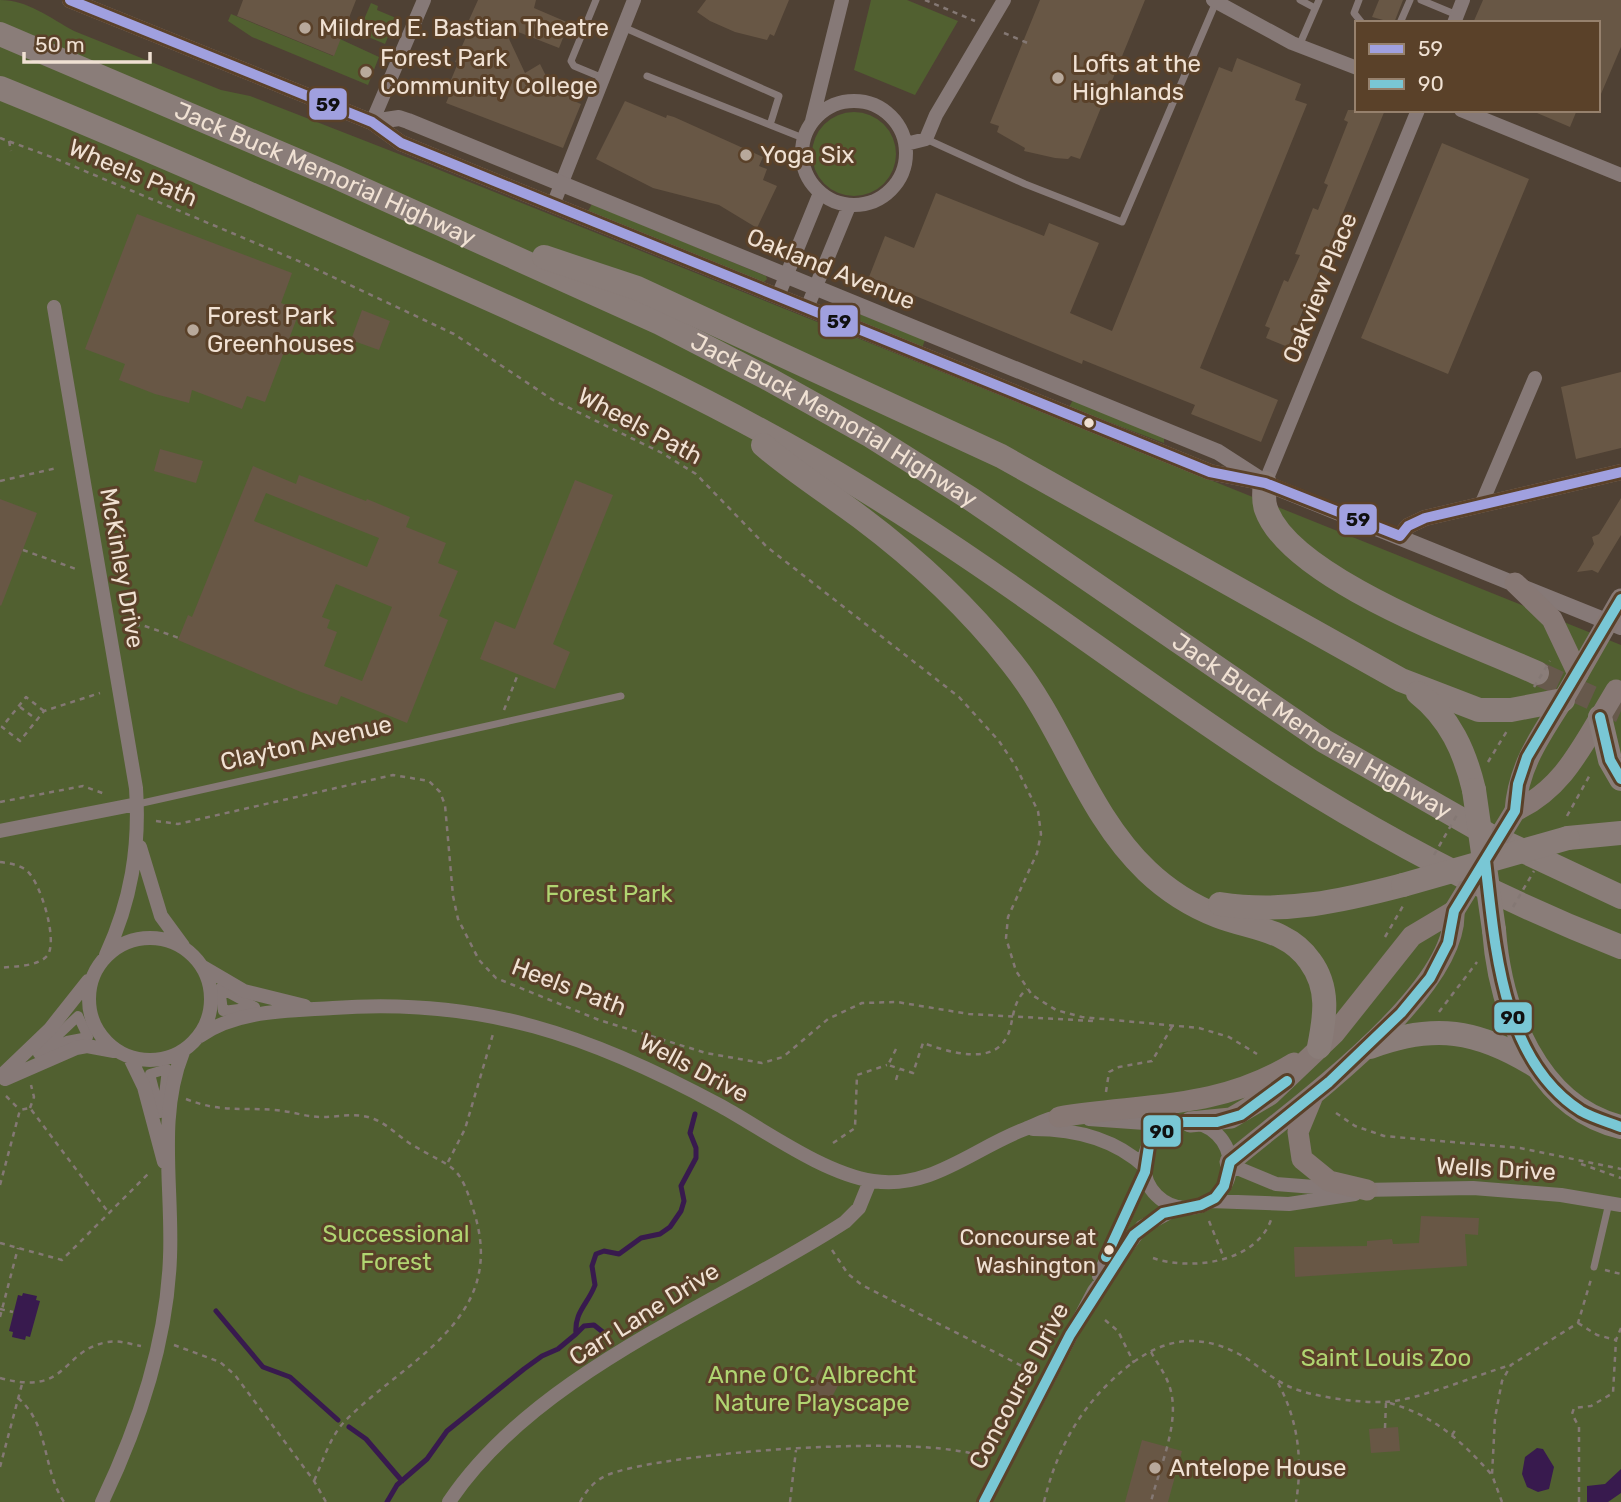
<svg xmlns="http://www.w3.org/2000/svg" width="1621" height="1502" viewBox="0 0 1621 1502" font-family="Rubik,sans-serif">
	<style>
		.green { fill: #516030 }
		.water { fill: #381a4e }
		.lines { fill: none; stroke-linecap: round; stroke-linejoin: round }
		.stream { stroke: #381a4e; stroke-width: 5 }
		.building { fill: #685745; fill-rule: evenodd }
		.motorway-tunnel { stroke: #67594c; stroke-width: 24; stroke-dasharray: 24 12; stroke-linecap: butt }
		.path { stroke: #847874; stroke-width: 2.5; stroke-dasharray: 5 5; stroke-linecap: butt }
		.service { stroke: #867977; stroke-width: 7 }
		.pedestrian { stroke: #867977; stroke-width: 10 }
		.minor { stroke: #867977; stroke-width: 14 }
		.tertiary { stroke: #867977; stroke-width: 16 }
		.primary { stroke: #877874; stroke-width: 21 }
		.motorway { stroke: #8a7d79; stroke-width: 24 }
		.path-bridge { stroke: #847874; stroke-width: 2.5; stroke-dasharray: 5 5; stroke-linecap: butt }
		.primary-bridge { stroke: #877874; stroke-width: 21 }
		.motorway-bridge { stroke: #8a7d79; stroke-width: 24 }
		.bus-1-casing { stroke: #5a4129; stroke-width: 16 }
		.bus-2-casing { stroke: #5a4129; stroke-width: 16 }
		.bus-1 { stroke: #a0a0df; stroke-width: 10 }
		.bus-2 { stroke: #79c7d5; stroke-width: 10 }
		.poi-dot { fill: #b8a99b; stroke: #5a4129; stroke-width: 2.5 }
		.bus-dot { fill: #f0e1d3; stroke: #5a4129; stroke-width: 2.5 }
		.labels { text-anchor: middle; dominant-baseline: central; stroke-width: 6; stroke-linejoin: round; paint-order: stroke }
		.bus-label { font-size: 22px; fill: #f0e1d3; stroke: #5a4129; text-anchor: end }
		.poi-label { font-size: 24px; fill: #f0e1d3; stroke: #5a4129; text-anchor: start }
		.street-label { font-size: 24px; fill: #f0e1d3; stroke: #5a4129 }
		.park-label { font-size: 24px; fill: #b0d571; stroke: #5a4129 }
		.line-badge { stroke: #5a4129; stroke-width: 2.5 }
		.pale-badge-label { font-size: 19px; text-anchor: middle; font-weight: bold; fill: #111 }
	</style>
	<rect width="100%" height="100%" fill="#4f4134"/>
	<path class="green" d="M0 0C28 0 50 18 74 31L221 90 250 96 427 165 1621 645V1502H0Z
		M871 0H907L958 21 915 95 854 70Z
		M371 3 378 6 377 10 396 18 385 44 366 36 364 39 357 36Z
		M231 14 333 56 340 39 379 57 368 85 252 37 228 21Z
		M812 154a42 42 0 1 1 84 0a42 42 0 1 1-84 0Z
		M592 204 766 276 767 279 763 283 588 211Z
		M832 303 925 340 922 348 830 309Z
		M1073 400 1164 437V443L1069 407Z"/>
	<path class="water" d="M23 1293 37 1296 36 1300 40 1301 30 1337 26 1336 25 1340 12 1337 13 1332 9 1331 18 1295 22 1296Z
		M1537 1448 1543 1449 1554 1467 1549 1489 1538 1492 1527 1487 1522 1474 1525 1457Z
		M1621 1469V1493L1608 1502H1587V1486L1605 1484Z"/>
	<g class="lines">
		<path class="stream" d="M216 1311 263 1367 290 1377 338 1420
			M576 1334 584 1326 594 1325 604 1333
			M349 1427 366 1439 402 1481
			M387 1502 397 1485 427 1459 447 1431 524 1369 542 1356 558 1349 576 1334C574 1312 588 1304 595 1285L592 1266 596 1254 604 1251 619 1254 641 1238 660 1234 670 1227 681 1211 684 1201 681 1186 696 1158V1148L690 1133 695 1114"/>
	</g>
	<path class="building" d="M243 0H356L334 56 237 16Z
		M478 0H536L534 8 569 23 559 48 503 26 525 73 540 64 546 76 573 87 569 99 581 104 563 148 446 103 452 89 448 87 458 63 455 62 473 21 469 20Z
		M706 0H789L774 36 770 34 767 40 735 32 710 21 697 12Z
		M1040 0H1145L1080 159 1071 156 1068 159 1055 158 1024 151 1025 148 997 132 999 126 990 123Z
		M1379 0H1403L1394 23 1372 17Z
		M1483 0H1621V47L1598 101V23H1473Z
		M1237 58 1301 84 1295 100 1307 104 1200 368 1278 400 1261 442 1191 414 1195 405 1083 360 1082 364 869 277 885 236 914 248 936 193 1044 236 1049 223 1099 243 1070 313 1112 331 1219 67 1232 72Z
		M625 101 666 118 667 115 674 117 763 157 759 166 767 169 763 180 777 186 757 228 719 205 653 188 596 159Z
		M1348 110H1385L1288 347 1266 338 1270 328 1265 326 1284 280 1288 282 1300 255 1295 254 1313 208 1318 210 1328 185 1324 183 1348 122 1344 120Z
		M1530 110H1577L1570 127Z
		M1442 143 1529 179 1448 374 1361 338Z
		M137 214 292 273 281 303 300 310 265 402 247 396 242 409 192 390 189 403 155 394 119 380 125 364 85 349Z
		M362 310 390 321 379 350 351 340Z
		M1621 372V448L1576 459 1561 387Z
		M160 449 203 461 196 483 154 471Z
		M253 466 296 484 299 475 366 501 367 499 410 517 406 527 446 543 438 563 458 571 439 616 448 620 407 723 341 696 337 705 301 692 178 640 188 615 192 617ZM266 493 379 538 367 567 254 521ZM336 584 392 607 362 681 324 666 337 632 327 628 330 620 322 617Z
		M575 480 613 495 553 644 570 652 555 689 480 659 495 621 515 629Z
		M1621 498V535L1598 573 1592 570 1577 572 1594 544 1592 537 1599 534Z
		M0 499 37 513 1 606 0 605Z
		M1421 1216 1479 1218 1478 1235 1465 1234 1467 1266 1295 1277 1294 1247 1367 1246V1241L1392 1239 1393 1244 1419 1243Z
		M820 1369 841 1380 825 1410 804 1399Z
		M1398 1427 1400 1451 1371 1453 1369 1429Z
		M1142 1440 1182 1451 1168 1502H1125Z"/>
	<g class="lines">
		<path class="motorway-tunnel" d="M1537 673 1621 711"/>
		<path class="path" d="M925 0 975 21
			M1004 33 1030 44
			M0 138 54 158 303 263 454 334 553 400 662 453 696 474 767 547 959 697 999 741 1015 765 1038 811 1041 834 1037 853 1008 917 1006 938 1016 971 1032 995 1056 1010 1082 1017 1199 1028 1229 1037 1257 1054
			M9 141 11 151
			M0 481 57 468
			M23 550 76 569
			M125 627 142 625 179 638
			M20 707 37 720
			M504 710 518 674
			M44 711 26 697 2 727 20 741 44 711 100 693
			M1488 762 1507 731
			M0 802 83 786 105 794
			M1567 816 1591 773
			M156 821 178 824 393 775 429 781 440 792 445 805 453 896 458 919 479 960 496 978 599 1020 706 1053 762 1063 783 1057 828 1019 862 1003 897 1002 969 1014 1093 1021
			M0 862C9 863 19 865 26 870 40 880 59 942 47 956 37 967 14 966 0 968
			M1385 937 1403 906
			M1439 1012 1477 962
			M896 1049 888 1065 913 1073 923 1043C949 1052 999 1069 1010 1029 1014 1013 1014 1000 1027 989
			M896 1080 899 1070
			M1106 1092 1109 1072 1119 1067 1152 1061 1173 1025
			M6 1096 20 1110
			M186 1099C222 1113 239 1107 275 1110 291 1111 305 1117 322 1117 339 1117 357 1112 374 1119 389 1125 400 1138 414 1146 455 1170 459 1163 474 1212 508 1319 408 1358 346 1420 330 1436 323 1461 314 1481
			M30 1108 34 1097 31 1085
			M1336 1113 1355 1126 1384 1136 1520 1148 1621 1169
			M833 1143 855 1128 857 1075 887 1065
			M448 1162 465 1129 493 1034
			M1581 1164 1621 1178
			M0 1185 20 1110 30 1108 109 1213
			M1209 1221 1224 1258
			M0 1243 62 1260 150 1172
			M832 1250 848 1274 862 1285 1030 1370
			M1153 1258C1191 1271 1258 1263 1272 1217
			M1605 1270 1621 1274
			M0 1309 13 1312
			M0 1317 18 1248
			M1105 1320 1118 1331 1134 1363
			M1578 1323 1597 1335 1616 1340
			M174 1345 220 1362 235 1375 314 1481 326 1502
			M1151 1352C1157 1363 1165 1373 1169 1385 1182 1420 1159 1468 1151 1502
			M0 1378C70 1397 60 1350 108 1342 119 1340 130 1344 141 1346
			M1278 1383C1298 1420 1303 1460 1296 1502
			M18 1398C50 1425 42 1469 64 1502
			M1385 1428 1386 1402C1432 1414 1461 1440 1492 1475
			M1452 1435 1456 1429
			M0 1467 22 1384
			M580 1502C587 1489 596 1479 610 1474 668 1452 940 1431 990 1460
			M790 1502 796 1450
			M1044 1502C1055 1456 1075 1416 1109 1383 1151 1342 1192 1326 1246 1358 1261 1368 1274 1380 1290 1387 1313 1397 1359 1403 1384 1402 1417 1401 1476 1375 1511 1365
			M1502 1502 1492 1475 1495 1418 1502 1381 1511 1365 1578 1323 1592 1276
			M1579 1502V1427L1572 1414 1574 1408 1591 1406 1613 1393 1616 1340 1621 1328"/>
		<path class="service" d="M596 0 571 61 574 66 603 78
			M1300 0 1315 8
			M1359 0 1354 13 1362 23
			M1421 0 1457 15
			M1400 23 1410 0
			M623 27 779 96 770 125
			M1299 46 1319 0
			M647 76 803 138
			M926 139 1025 184 1122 222 1216 2
			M138 804 621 696
			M1594 1267 1609 1203"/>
		<path class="pedestrian" d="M220 988 255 1007 223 1011Z
			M78 1016 88 1037 67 1041 38 1054Z
			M167 1069 162 1112 160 1113 150 1074Z"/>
		<path class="minor" d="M1213 0 1292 43 1357 68
			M1454 23 1463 0
			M802 153a52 52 0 1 1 104 0a52 52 0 1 1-104 0Z
			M1461 110 1621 175
			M812 121 842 0
			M372 122 424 0
			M906 144 926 139 936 115 1004 0
			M553 205 634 0
			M778 296 820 193
			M54 307 136 788C140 848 131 901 106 955
			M807 308 849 206
			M1265 483 1418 110
			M1481 505 1535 378
			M0 831 137 804
			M140 847 161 916 183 946
			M89 999a61 61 0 1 1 122 0a61 61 0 1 1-122 0Z
			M203 967 244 991 305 1006
			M200 1036C237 1010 288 1011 333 1008 482 997 592 1036 721 1106 766 1131 823 1173 873 1181 931 1190 974 1148 1025 1129 1039 1124 1050 1116 1065 1117
			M130 1058 144 1087 164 1162
			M0 1077 50 1029 88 981
			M5 1079 76 1048 87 1046 114 1051
			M1089 1119 1173 1125
			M1144 1165a43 43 0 1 1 86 0a43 43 0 1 1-86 0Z
			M1033 1129C1074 1129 1114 1138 1145 1167
			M1230 1165 1276 1184 1340 1189
			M1361 1190 1473 1188 1561 1195 1621 1205
			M1210 1201 1289 1204 1355 1194
			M1099 1276 1145 1172
			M102 1502C138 1427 167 1341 170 1257 173 1189 157 1116 183 1052
			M449 1502C536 1372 717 1305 845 1222L859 1208 870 1181
			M984 1502 1094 1291 1142 1227 1179 1207"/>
		<path class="tertiary" d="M70 0 372 122 401 143 1210 472 1265 483 1621 627
			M372 122 399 118 408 121 1218 452 1263 481
			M1400 536 1408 526 1425 518 1621 472"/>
		<path class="primary" d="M1515 583 1552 619 1578 674
			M1578 674 1621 599
			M1563 700C1540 736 1518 767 1515 811 1558 791 1577 756 1600 717
			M1312 1098 1298 1132 1302 1159 1329 1181 1367 1190
			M1059 1117C1143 1103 1217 1110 1294 1063
			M1190 1122 1231 1118 1270 1095 1334 1034 1412 936 1454 911C1459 993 1290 1111 1230 1162"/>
		<g class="motorway">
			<path id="s1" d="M0 34 336 177 660 323 765 377 871 436 971 499 1324 741 1487 834 1621 897"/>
			<path d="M0 88C146 147 289 211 433 274 580 339 726 405 863 489 1008 578 1141 683 1284 775 1390 842 1503 901 1621 947"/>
			<path d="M544 257 637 288 1001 456 1401 680 1479 710H1511L1563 700"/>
			<path d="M763 445C793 471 828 493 860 517 916 559 969 608 1012 663 1064 728 1086 813 1147 871 1167 890 1192 906 1218 916 1252 929 1288 929 1310 961 1330 988 1325 1017 1319 1047"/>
			<path d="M1265 483C1264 491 1263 501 1266 509 1290 579 1471 643 1537 673"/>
			<path d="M1418 693C1450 718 1465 752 1474 790"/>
			<path d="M1600 717 1610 760 1621 779"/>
			<path d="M1568 838 1621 833"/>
			<path d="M1220 904C1284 914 1342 901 1403 885"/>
			<path d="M1494 930C1500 1009 1536 1107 1621 1127"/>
			<path d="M1370 1047C1434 1023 1478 1030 1536 1066"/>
		</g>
		<path class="path-bridge" d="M1534 687 1550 661
			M1434 855 1457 815
			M1513 907 1534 871"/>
		<path class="primary-bridge" d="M1563 700 1578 674
			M1600 717 1616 690
			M1454 911 1515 811"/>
		<path class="motorway-bridge" d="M1474 790 1494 930
			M1403 885 1568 838"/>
		<defs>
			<path id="bus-1" d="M70 0 372 122 401 143 1210 472 1265 483 1400 536 1408 526 1425 518 1621 472"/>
			<path id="bus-2" d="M1600 717 1610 760 1621 779
				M1485 860C1495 945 1501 1060 1581 1111 1593 1118 1608 1122 1621 1127
				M1454 911 1515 811 1518 784 1527 757 1621 599
				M1106 1257 1145 1172 1149 1146 1160 1132 1183 1122H1217L1241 1115 1287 1081
				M984 1502 1070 1335 1134 1235 1163 1213 1201 1205 1215 1198 1224 1186 1230 1162 1329 1082 1401 1013 1430 978 1448 943 1454 911"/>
		</defs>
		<use href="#bus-1" class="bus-1-casing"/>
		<use href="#bus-2" class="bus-2-casing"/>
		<use href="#bus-1" class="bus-1"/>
		<use href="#bus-2" class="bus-2"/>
	</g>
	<g class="poi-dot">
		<circle cx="305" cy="28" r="7"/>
		<circle cx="366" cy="72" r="7"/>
		<circle cx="1058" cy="78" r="7"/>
		<circle cx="746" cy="155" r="7"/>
		<circle cx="193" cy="330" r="7"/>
		<circle cx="1155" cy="1468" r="7"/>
	</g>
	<g class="bus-dot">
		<circle cx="1089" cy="423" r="6"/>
		<circle cx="1109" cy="1250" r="6"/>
	</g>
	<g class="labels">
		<g class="bus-label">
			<text x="1096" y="1237">Concourse at<tspan x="1096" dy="28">Washington</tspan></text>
		</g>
		<g class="poi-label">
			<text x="319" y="28">Mildred E. Bastian Theatre</text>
			<text x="380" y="58">Forest Park<tspan x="380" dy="28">Community College</tspan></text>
			<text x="1072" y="64">Lofts at the<tspan x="1072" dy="28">Highlands</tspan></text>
			<text x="760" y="155">Yoga Six</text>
			<text x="207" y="316">Forest Park<tspan x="207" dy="28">Greenhouses</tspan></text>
			<text x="1169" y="1468">Antelope House</text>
		</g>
		<g class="street-label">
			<text transform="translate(133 173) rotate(23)">Wheels Path</text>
			<text stroke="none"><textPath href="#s1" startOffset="354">Jack Buck Memorial Highway</textPath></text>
			<text transform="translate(831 269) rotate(22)">Oakland Avenue</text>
			<text transform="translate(1320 288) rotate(-68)">Oakview Place</text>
			<text stroke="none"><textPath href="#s1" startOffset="920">Jack Buck Memorial Highway</textPath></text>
			<text transform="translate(640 426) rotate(28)">Wheels Path</text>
			<text transform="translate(122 568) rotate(80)">McKinley Drive</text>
			<text stroke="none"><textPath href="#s1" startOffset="1488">Jack Buck Memorial Highway</textPath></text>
			<text transform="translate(306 743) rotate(-13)">Clayton Avenue</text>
			<text transform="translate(569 987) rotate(21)">Heels Path</text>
			<text transform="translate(694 1068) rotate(28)">Wells Drive</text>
			<text transform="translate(1496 1169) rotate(3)">Wells Drive</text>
			<text transform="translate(644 1314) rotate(-32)">Carr Lane Drive</text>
			<text transform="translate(1019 1386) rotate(-62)">Concourse Drive</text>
		</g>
		<g class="park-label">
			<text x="609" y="894">Forest Park</text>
			<text x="396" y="1234">Successional<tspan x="396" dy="28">Forest</tspan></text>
			<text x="1386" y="1358">Saint Louis Zoo</text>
			<text x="812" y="1375">Anne O’C. Albrecht<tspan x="812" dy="28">Nature Playscape</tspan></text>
		</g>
	</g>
	<g class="line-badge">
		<rect x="308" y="87" width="40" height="34" rx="7" fill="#a0a0df"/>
		<rect x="819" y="304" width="40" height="34" rx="7" fill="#a0a0df"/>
		<rect x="1338" y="503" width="40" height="33" rx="7" fill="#a0a0df"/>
		<rect x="1493" y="1001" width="40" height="33" rx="7" fill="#79c7d5"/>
		<rect x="1142" y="1114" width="40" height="34" rx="7" fill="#79c7d5"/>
	</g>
	<g class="pale-badge-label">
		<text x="328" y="111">59</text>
		<text x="839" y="328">59</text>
		<text x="1358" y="526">59</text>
		<text x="1513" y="1024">90</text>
		<text x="1162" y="1138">90</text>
	</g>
	<rect x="1355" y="21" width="245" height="91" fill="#5a4129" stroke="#96816d" stroke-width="2"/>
	<rect x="1369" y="44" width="35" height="10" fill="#a0a0df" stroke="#96816d" stroke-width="2"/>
	<text x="1418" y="56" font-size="21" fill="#f0e1d3">59</text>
	<rect x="1369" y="79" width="35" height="10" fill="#79c7d5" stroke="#96816d" stroke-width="2"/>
	<text x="1418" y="91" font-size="21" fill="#f0e1d3">90</text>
	<path d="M24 52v10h126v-10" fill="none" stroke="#f0e1d3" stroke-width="3.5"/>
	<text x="35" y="52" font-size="21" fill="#f0e1d3" stroke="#5a4129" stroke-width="5" paint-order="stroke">50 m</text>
</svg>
